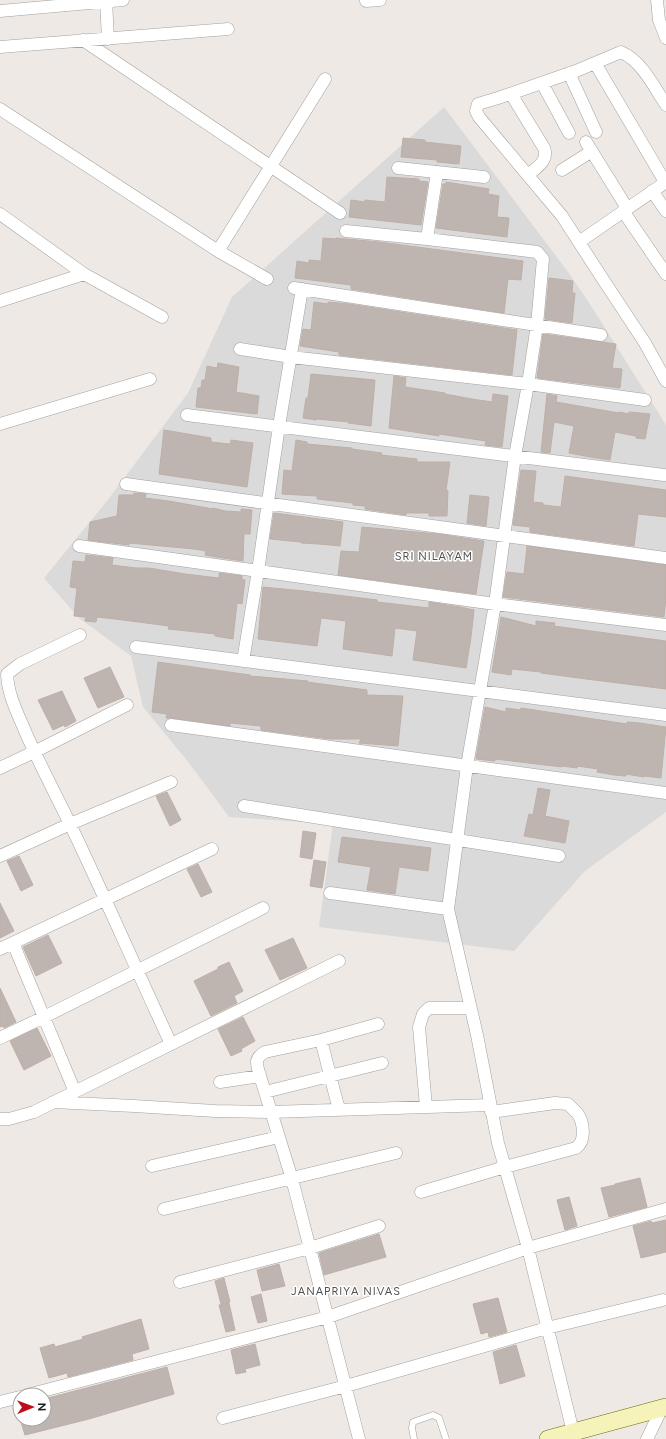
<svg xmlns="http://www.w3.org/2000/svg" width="666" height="1439" viewBox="0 0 666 1439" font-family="Figtree,sans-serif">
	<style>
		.residential { fill: #dbdada }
		.building { fill: #beb5b0; stroke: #beafa7 }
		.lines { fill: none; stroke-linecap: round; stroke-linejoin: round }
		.lane-casing { stroke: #a1a1a1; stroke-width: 7 }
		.street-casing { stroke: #a1a1a1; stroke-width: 13 }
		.secondary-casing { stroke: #696c0c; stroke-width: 18 }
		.lane { stroke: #fff; stroke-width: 6 }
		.street { stroke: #fff; stroke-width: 12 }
		.secondary { stroke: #f5f3ba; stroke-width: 17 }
		.labels { text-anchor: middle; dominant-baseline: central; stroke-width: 3; stroke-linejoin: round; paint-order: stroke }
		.neighbourhood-label { font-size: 11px; letter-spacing: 1px; fill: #505050; stroke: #fff }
	</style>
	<rect width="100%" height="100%" fill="#eee9e4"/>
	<path class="residential" d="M444 107 568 272 588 301 666 425V812L585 871 514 951 319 927 333 824 229 817 189 763 143 707 131 656 79 618 44 578 107 501 188 393 232 297Z"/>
	<path class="building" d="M403 138 425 140V142L461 146 459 164 437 162V160L401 157Z
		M387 177 419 179V181L428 182 421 225 349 217 351 200 365 202V200L385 202Z
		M446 182 489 189 488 194 499 196 497 217 509 218 507 237 436 228 443 184H446Z
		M323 238 336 239V238L379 242 523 261 521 280 508 279 504 313 351 289V285L295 278 297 261 309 263V260L321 261Z
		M549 278 573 281 572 293H575L572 323 545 319Z
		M314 302 328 304V302L349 304 517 330 512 375 339 355V352L300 346 303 329 311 330Z
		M543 334 616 344 612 368 622 369 620 388 537 378Z
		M218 363 239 367 236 392 259 396 257 414 196 407 198 388H201L202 380H205L207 366 217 368Z
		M311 374 375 380 371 426 348 423 349 422 317 419 316 420 303 418 306 398H308Z
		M394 376 406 378 405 387 445 393V394L472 399 492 402 493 394 508 396 502 447 485 445 486 441 439 434V436L389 428Z
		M547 394 557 396 556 402 619 413V412L629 414V412L650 414 645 439 636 438V436L615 432 610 460 590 457 569 453 574 426 554 422 550 453 541 452Z
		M164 430 211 438V442L230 444 231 440 253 443 247 487 159 474Z
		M296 440 307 442V444L352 448V449L382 453 381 455 417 459V462H450L446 490 448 491 447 516H429V513H406V515L365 509V506L353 505V503L317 499V496L282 494 284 470 292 471Z
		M521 470 536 471 533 502 543 503V505L561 507 565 476 666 490V517L638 514 634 546 530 532V527L513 525Z
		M134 493 146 494 145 498 169 501 213 509V508L225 511 241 512V509L252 510 250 534H244L243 561 216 557 205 555 206 551 194 549 129 543V545L88 540 90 522 117 516 119 495H133Z
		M470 495 489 497 486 526 467 523Z
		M274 513 343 522 340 546 319 544 301 543V542L270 539Z
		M362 527 438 534 484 541 476 594 338 575 341 551 359 552Z
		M527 546 666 565V597L664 617 503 597 507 572 524 574Z
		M86 555 113 558 112 565 136 568H149L185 574 219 578V573L242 576V579L245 580 242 604 237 603 233 639 215 636V634L168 629 169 626 115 619 97 617 96 622 85 621 86 617 74 616 77 588 70 587 73 561 85 562Z
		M263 587 304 591 377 600V602L429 608V602L460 607 474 610 471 637 466 668 413 660 417 631 395 628 392 656 343 649 346 621 321 618 317 646 258 639Z
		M501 617 536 626V621L555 623 554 626 666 641V689L594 680 541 673V672L512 669 511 675 492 672Z
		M158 662 250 675V676L308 681 307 682 367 690V695L403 696 398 746 359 743 361 739H330L261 730V726L230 723V726L172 718H166L167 714 152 712Z
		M110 667 124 697 98 708 84 678Z
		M62 691 76 721 65 727 64 725 53 730 38 700Z
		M485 707 506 712V708L521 710V708L607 721 627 724V722L640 723 666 727 661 778 644 776V777L626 774V776L614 775 597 772 598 769 577 766V768L562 766V767L495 759V761L476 759Z
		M538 788 550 790 545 816 569 821 565 843 524 836 529 814 533 815Z
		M167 792 181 820 170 826 156 796Z
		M303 831 316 833 312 859 300 857Z
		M342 837 431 848 428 871 399 867 395 894 367 890 371 867 338 862Z
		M19 856 33 885 21 891 7 861Z
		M314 860 326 862 322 888 310 886Z
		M198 864 212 892 201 897 187 869Z
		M0 903 14 931 0 938Z
		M48 935 62 963 36 976 23 947Z
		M293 938 307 968 280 980 265 950Z
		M229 962 243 991 234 996 237 1003 211 1016 194 981 218 969V967Z
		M0 988 16 1022 4 1028 3 1026 0 1027Z
		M243 1017 255 1041 241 1049 242 1051 231 1056 218 1029Z
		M37 1028 51 1056 24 1070 10 1041Z
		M640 1178 647 1207 609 1217 601 1188 615 1185V1184Z
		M569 1197 577 1226 565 1230 557 1200Z
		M666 1220V1252L641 1258 633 1226 651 1221 652 1223Z
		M379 1234 386 1257 324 1275 319 1253Z
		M279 1264 285 1286 262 1291 257 1270Z
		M224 1278 230 1302 221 1304 215 1281Z
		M261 1294 267 1321 258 1323 251 1297Z
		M498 1298 507 1332 489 1337 488 1332 481 1334 473 1304Z
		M229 1303 235 1330 226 1332 219 1305Z
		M141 1319 149 1349 132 1354 133 1360 68 1377 67 1373 49 1378 40 1348 54 1344 55 1347 83 1339 82 1337Z
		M255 1344 260 1365 245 1369 246 1372 236 1374 231 1350Z
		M516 1345 525 1376 500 1384 493 1352Z
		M167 1367 174 1394 89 1419 25 1435 20 1419H44V1399Z"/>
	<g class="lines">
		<defs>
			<path id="lane" d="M414 1439 412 1428 413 1422 433 1415 439 1418 446 1439"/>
			<path id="street" d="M106 0 108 39
				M657 0 659 20 666 38
				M366 1 380 0
				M0 11 123 0
				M83 40 340 213
				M0 47 228 29
				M595 63 665 182
				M569 73 596 132
				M542 83 569 133
				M511 94 544 148C549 161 537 167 528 175
				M666 105C654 87 642 61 621 52L576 71 498 98 478 104 476 111 479 117 562 216 606 284 645 343 666 381
				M0 109 218 251 267 279
				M586 142 627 208
				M398 168 484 177
				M562 170 592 151
				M652 191 666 211
				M623 211 666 274
				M0 214 84 274 162 317
				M346 231 427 239 529 251 537 252 543 259 537 325 528 384 515 456 495 604 467 766 448 909 477 1035 498 1143 528 1248 573 1432
				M427 239 437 172
				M579 242 666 182
				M218 251 325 79
				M294 288 601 335
				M0 301 84 274
				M240 349 291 357 528 384 645 400
				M187 415 664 475
				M0 424 150 379
				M126 484 666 558
				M79 546 495 604 666 625
				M80 635 20 664 7 674C8 695 17 712 25 731 39 763 55 793 70 824 105 897 137 971 171 1044
				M136 647 666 715
				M243 661 258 571 279 426 302 289
				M171 725 666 793
				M0 768 34 752 127 705
				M244 806 559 856
				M0 856 70 824 171 782
				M330 893 448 909
				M13 943 75 1092
				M0 949 212 849
				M0 1038 44 1017 263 908
				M321 1040 339 1110
				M220 1082 260 1076
				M265 1092 382 1063
				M53 1102 134 1106 215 1111 271 1112 490 1105
				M426 1107 419 1027 423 1014 429 1008H470
				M0 1119H9L34 1112 339 961
				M152 1166 279 1137
				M421 1192 505 1167 576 1148C586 1141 584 1122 577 1113 574 1110 571 1107 568 1104L555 1103 491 1112
				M164 1209 396 1153
				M180 1282 310 1248 379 1226
				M27 1395 328 1317 528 1248 666 1209
				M0 1402 20 1397
				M223 1418 346 1386 547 1328 663 1300
				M359 1439 292 1179 260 1076C257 1065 253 1059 265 1052L321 1040 378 1024
				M647 1439 662 1408"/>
			<path id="secondary" d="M548 1439 666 1407"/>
		</defs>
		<use href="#lane" class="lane-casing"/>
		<use href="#street" class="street-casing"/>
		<use href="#secondary" class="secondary-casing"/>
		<use href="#lane" class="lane"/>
		<use href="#street" class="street"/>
		<use href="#secondary" class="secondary"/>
	</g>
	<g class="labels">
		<g class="neighbourhood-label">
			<text x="434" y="556">SRI NILAYAM</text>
			<text x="346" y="1291">JANAPRIYA NIVAS</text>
		</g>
	</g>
	<g transform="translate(32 1407) rotate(89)"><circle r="19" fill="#ffffff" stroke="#a5a5a5"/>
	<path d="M0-3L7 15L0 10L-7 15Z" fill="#bc0e1c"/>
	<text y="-6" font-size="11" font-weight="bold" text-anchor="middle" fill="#1d1d1d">N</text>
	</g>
</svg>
